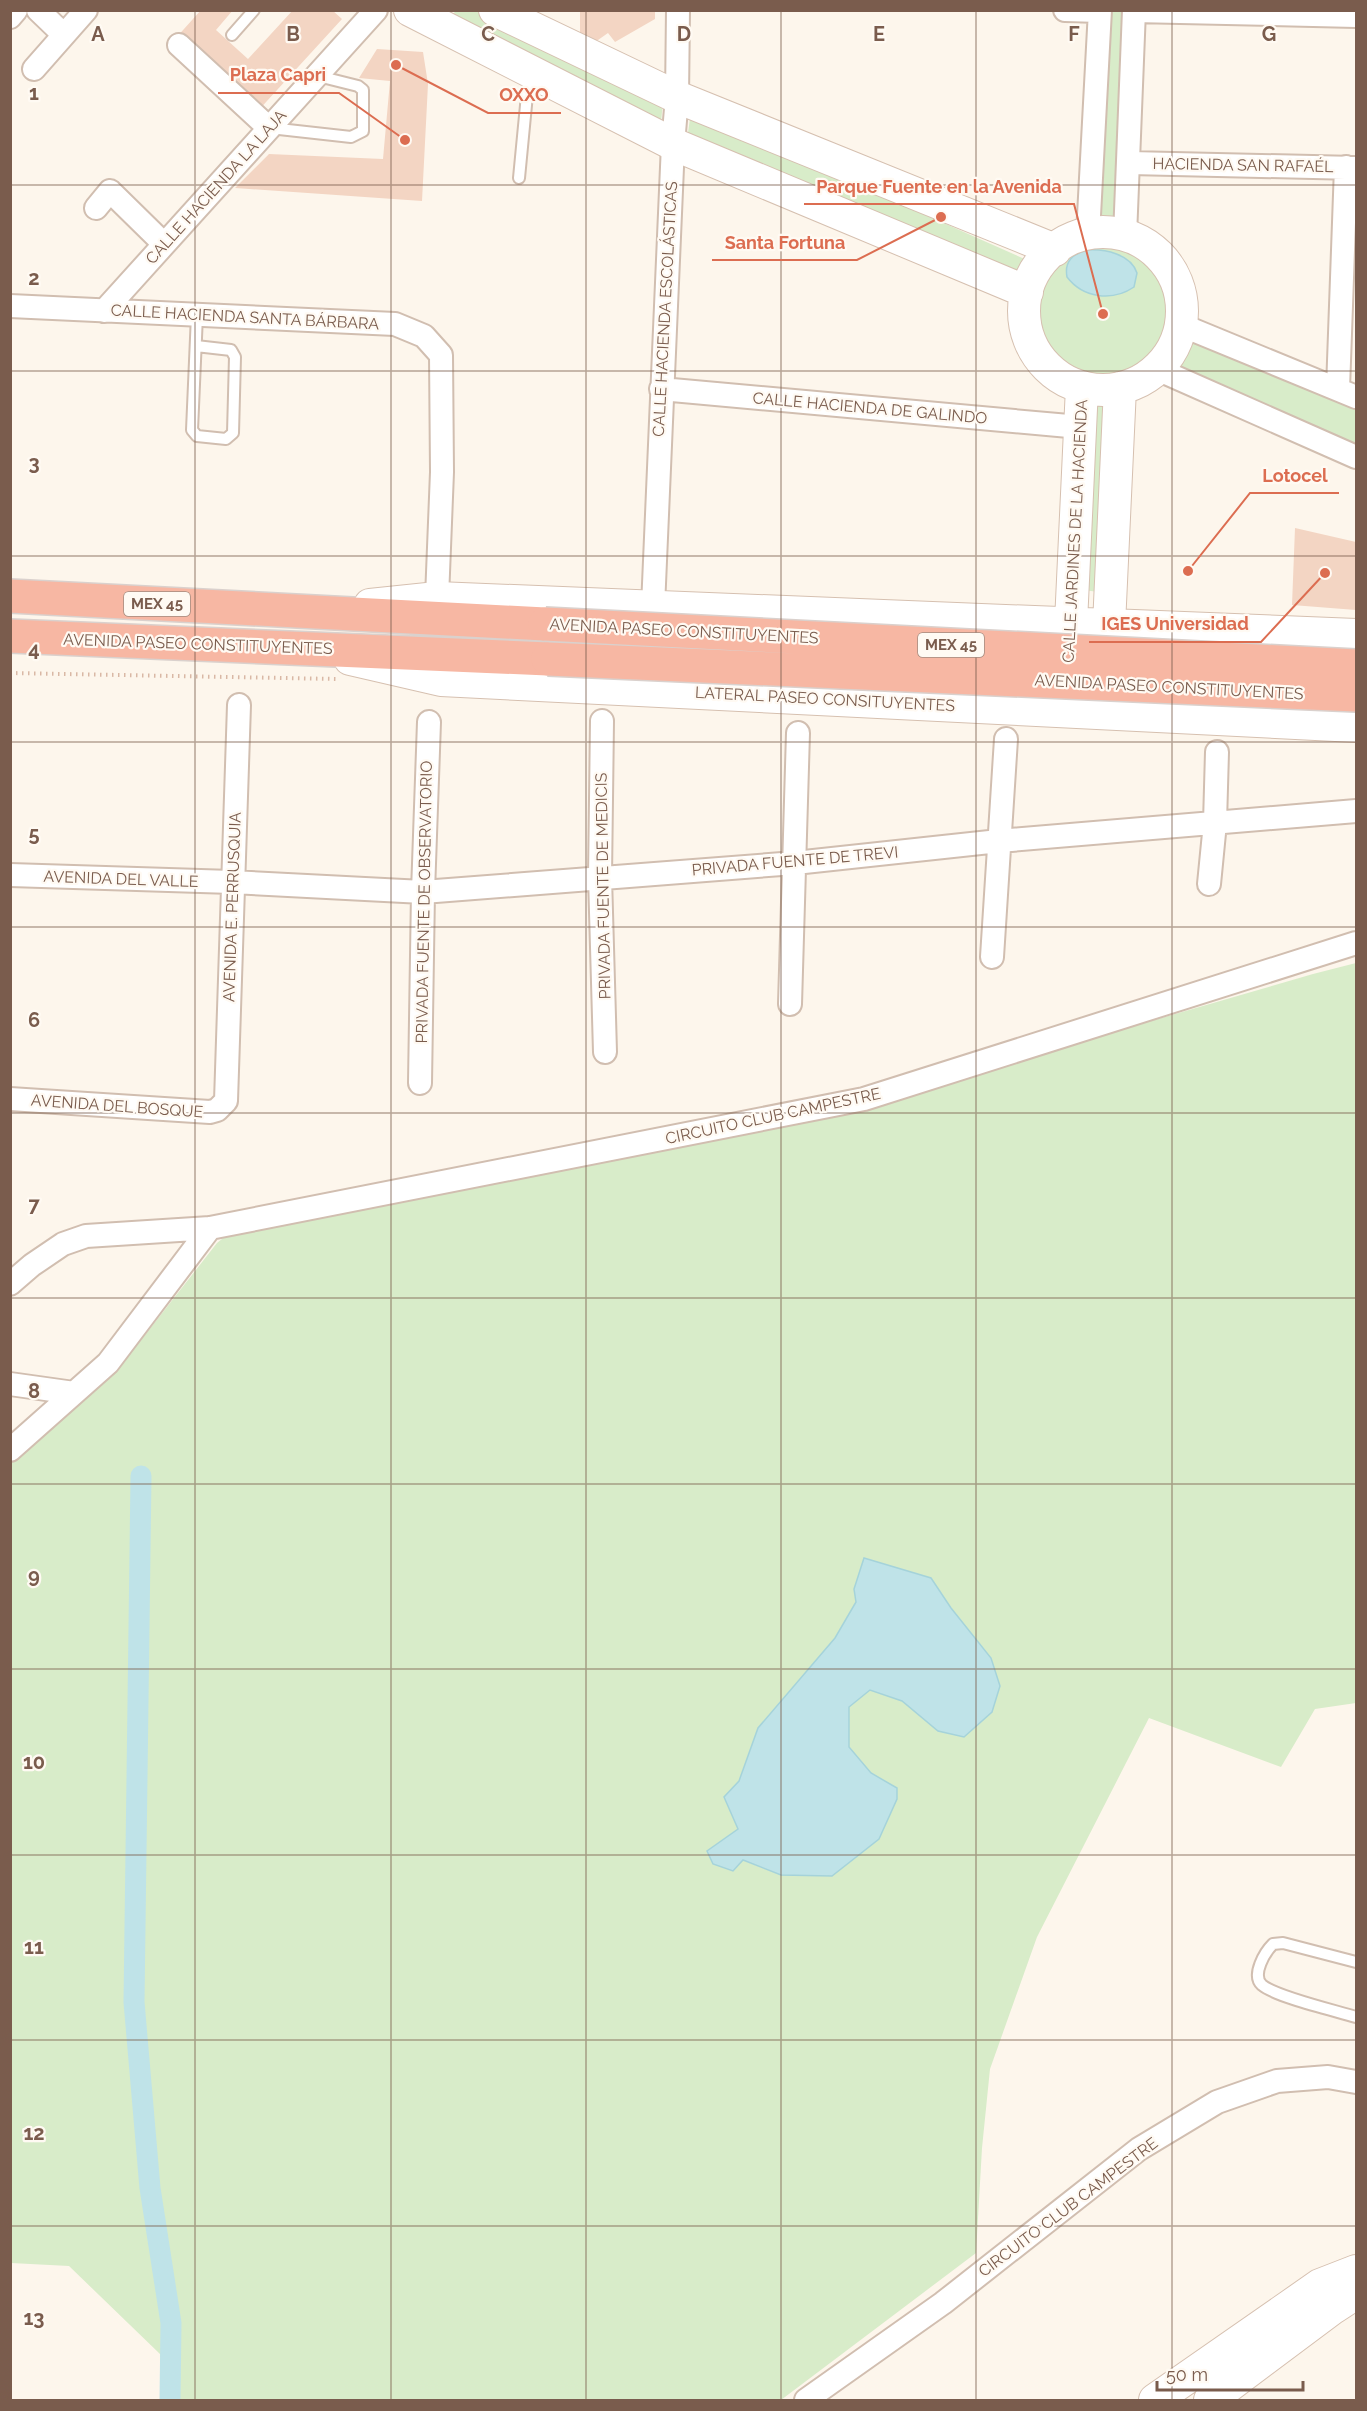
<svg xmlns="http://www.w3.org/2000/svg" width="1367" height="2411" viewBox="0 0 1367 2411" font-family="Raleway,sans-serif">
	<style>
		.green { fill: #d8ecc9; fill-rule: evenodd }
		.water { fill: #bfe3e8; stroke: #a5d3da; stroke-width: 1.5 }
		.lines { fill: none; stroke-linecap: round; stroke-linejoin: round }
		.canal { stroke: #bfe3e8; stroke-width: 21 }
		.building { fill: #f3d5c3 }
		.lane-casing { stroke: #d1beb0; stroke-width: 14 }
		.street-casing { stroke: #d1beb0; stroke-width: 26 }
		.secondary-casing { stroke: #d6c0b0; stroke-width: 34 }
		.highway-casing { stroke: #dad1cd; stroke-width: 36 }
		.path { stroke: #d9b8a5; stroke-width: 4; stroke-dasharray: 1.5 4.5; stroke-linecap: butt }
		.lane { stroke: #fff; stroke-width: 10 }
		.street { stroke: #fff; stroke-width: 22 }
		.secondary { stroke: #fff; stroke-width: 32 }
		.highway { stroke: #f7b7a3; stroke-width: 33 }
		.highway-bridge-casing { stroke: #dad1cd; stroke-width: 36; stroke-linecap: butt }
		.highway-bridge { stroke: #f7b7a3; stroke-width: 33 }
		.grid { fill: none; stroke: #7a5c4d; stroke-width: 1.5; stroke-opacity: 0.55 }
		.labels { text-anchor: middle; dominant-baseline: central; stroke-width: 4.5; stroke-linejoin: round; paint-order: stroke }
		.shield { fill: #fffaf3; stroke: #a28b7f; stroke-width: 1.5 }
		.shield-label { font-size: 15px; font-weight: bold; fill: #7a5c4d }
		.street-label { font-size: 16px; fill: #7a5c4d; stroke: #fffaf3 }
		.grid-label { font-size: 20px; text-anchor: middle; font-weight: bold; fill: #7a5c4d; stroke: #fffaf3; stroke-width: 4.5; stroke-linejoin: round; paint-order: stroke }
		.leader { fill: none; stroke: #dc6d51; stroke-width: 2 }
		.callout-dot { fill: #dc6d51; stroke: #fffaf3; stroke-width: 2 }
		.callout-label { font-size: 18px; text-anchor: middle; font-weight: bold; fill: #dc6d51; stroke: #fffaf3; stroke-width: 4.5; stroke-linejoin: round; paint-order: stroke }
	</style>
	<rect width="100%" height="100%" fill="#fdf6ec"/>
	<path class="green" d="M455 11H482L663 102 660 132 450 23Z
		M1102 11H1128L1123 230H1095Z
		M691 111 1036 264 1024 284 687 140Z
		M1025 312a78 78 0 1 1 156 0a78 78 0 1 1-156 0Z
		M1188 332 1356 404V450L1166 368Z
		M1088 403 1106 405 1105 593 1084 590Z
		M1356 963V1703L1315 1709 1281 1767 1149 1718 1037 1937 990 2069 982 2148 976 2253 781 2400H162L160 2354 69 2266 11 2263 10 1460 134 1349 217 1243 233 1230 865 1104 1313 974ZM864 1559 931 1578 951 1608 938 1731 902 1701 870 1690 849 1707V1747L871 1773 897 1788 781 1875 742 1860 707 1851 738 1829 724 1797 739 1781 758 1728 835 1638 856 1602 854 1589Z"/>
	<path class="water" d="M1087 250C1105 249 1131 254 1137 273L1134 287C1112 302 1083 298 1067 277 1064 261 1073 254 1087 250Z
		M864 1558 931 1578 951 1608 991 1658 1000 1686 992 1712 964 1737 938 1731 902 1701 870 1690 849 1707V1747L871 1773 897 1788V1799L879 1839 832 1876 781 1875 743 1860 733 1871 713 1864 707 1851 738 1829 724 1797 739 1781 758 1728 835 1638 856 1602 854 1589Z"/>
	<g class="lines">
		<path class="canal" d="M141 1476 134 2002 150 2188 171 2323 170 2400"/>
	</g>
	<path class="building" d="M201 10H233L216 30 248 59 293 10H332L342 19 256 113 175 39Z
		M580 10H655V19L615 42 608 33 598 40H580Z
		M377 49 423 52 428 84 422 201 235 188 269 154 383 159 390 81 359 78Z
		M1295 528 1356 542V610L1292 605Z"/>
	<g class="lines">
		<defs>
			<path id="lane" d="M232 35 254 10
				M270 128 351 137 363 131V90L358 86 318 76
				M519 178 529 74
				M196 346 231 350 235 357 233 433 226 439 197 436 192 430 197 315
				M1356 1962 1283 1943 1273 1944C1265 1952 1251 1975 1262 1985 1276 1997 1337 2011 1356 2017"/>
			<path id="street" d="M38 10 64 35
				M1065 10 1100 11
				M1134 11 1356 16
				M10 17 16 10
				M179 45 269 128
				M34 69 86 10
				M1130 163 1356 168
				M96 208 110 191 164 244
				M1088 234 1100 10
				M1125 236 1134 10
				M10 306 395 324 424 336 441 355 442 472 437 598
				M104 311 376 10
				M1181 325 1356 397
				M1157 369 1356 457
				M661 389 1080 427
				M1338 389 1346 167
				M653 607 673 144 677 97 678 10
				M602 721 600 877 605 1052
				M10 875 232 882 423 892 795 863 999 841 1356 811
				M1209 884 1215 823 1217 752
				M992 957 1006 739
				M790 1004 798 733
				M420 1083 423 892 429 722
				M10 1099 210 1112 217 1110 226 1101 239 705
				M10 1284 32 1265 63 1244 86 1236 210 1228 864 1099 1356 943
				M10 1384 74 1393
				M10 1450 108 1363 210 1228
				M806 2400 943 2303 1139 2149 1217 2102 1277 2081 1328 2077 1356 2082"/>
			<path id="secondary" d="M410 10 673 144 1027 292
				M495 10 677 97 1055 250
				M1024 311a79 79 0 1 1 158 0a79 79 0 1 1-158 0Z
				M370 605 437 598 1356 635
				M1109 625 1120 388
				M1070 644 1082 387
				M350 659 441 680 1356 726
				M1155 2400 1320 2285 1356 2271
				M1210 2400 1333 2308 1356 2293"/>
			<path id="highway" d="M10 596 545 624
				M10 636 548 659"/>
		</defs>
		<use href="#lane" class="lane-casing"/>
		<use href="#street" class="street-casing"/>
		<use href="#secondary" class="secondary-casing"/>
		<use href="#highway" class="highway-casing"/>
		<path class="path" d="M10 673 337 679"/>
		<use href="#lane" class="lane"/>
		<use href="#street" class="street"/>
		<use href="#secondary" class="secondary"/>
		<use href="#highway" class="highway"/>
		<defs>
			<path id="highway-bridge" d="M545 624 1356 666
				M548 659 1356 695"/>
		</defs>
		<use href="#highway-bridge" class="highway-bridge-casing"/>
		<use href="#highway-bridge" class="highway-bridge"/>
	</g>
	<path class="grid" d="M195 10V2400M391 10V2400M586 10V2400M781 10V2400M976 10V2400M1172 10V2400M10 185H1356M10 371H1356M10 556H1356M10 742H1356M10 927H1356M10 1113H1356M10 1298H1356M10 1484H1356M10 1669H1356M10 1855H1356M10 2040H1356M10 2226H1356"/>
	<g class="labels">
		<g class="shield">
			<rect x="124" y="592" width="66" height="24" rx="4.5"/>
			<rect x="918" y="633" width="66" height="24" rx="4.5"/>
		</g>
		<g class="shield-label">
			<text x="157" y="604">MEX 45</text>
			<text x="951" y="645">MEX 45</text>
		</g>
		<g class="street-label">
			<text transform="translate(1243 165) rotate(1)">HACIENDA SAN RAFAÉL</text>
			<text transform="translate(216 187) rotate(-48)">CALLE HACIENDA LA LAJA</text>
			<text transform="translate(665 309) rotate(-87)">CALLE HACIENDA ESCOLÁSTICAS</text>
			<text transform="translate(245 317) rotate(3)">CALLE HACIENDA SANTA BÁRBARA</text>
			<text transform="translate(870 408) rotate(5)">CALLE HACIENDA DE GALINDO</text>
			<text transform="translate(1075 531) rotate(-87)">CALLE JARDINES DE LA HACIENDA</text>
			<text transform="translate(684 631) rotate(3)">AVENIDA PASEO CONSTITUYENTES</text>
			<text transform="translate(198 644) rotate(2)">AVENIDA PASEO CONSTITUYENTES</text>
			<text transform="translate(1169 687) rotate(3)">AVENIDA PASEO CONSTITUYENTES</text>
			<text transform="translate(825 699) rotate(3)">LATERAL PASEO CONSITUYENTES</text>
			<text transform="translate(795 861) rotate(-5)">PRIVADA FUENTE DE TREVI</text>
			<text transform="translate(121 879) rotate(2)">AVENIDA DEL VALLE</text>
			<text transform="translate(603 886) rotate(-91)">PRIVADA FUENTE DE MEDICIS</text>
			<text transform="translate(424 902) rotate(-89)">PRIVADA FUENTE DE OBSERVATORIO</text>
			<text transform="translate(232 907) rotate(-88)">AVENIDA E. PERRUSQUIA</text>
			<text transform="translate(117 1106) rotate(4)">AVENIDA DEL BOSQUE</text>
			<text transform="translate(773 1116) rotate(-12)">CIRCUITO CLUB CAMPESTRE</text>
			<text transform="translate(1068 2207) rotate(-37)">CIRCUITO CLUB CAMPESTRE</text>
		</g>
	</g>
	<g class="grid-label">
		<text x="98" y="41">A</text>
		<text x="293" y="41">B</text>
		<text x="488" y="41">C</text>
		<text x="684" y="41">D</text>
		<text x="879" y="41">E</text>
		<text x="1074" y="41">F</text>
		<text x="1269" y="41">G</text>
		<text x="34" y="100">1</text>
		<text x="34" y="285">2</text>
		<text x="34" y="470">3</text>
		<text x="34" y="656">4</text>
		<text x="34" y="841">5</text>
		<text x="34" y="1027">6</text>
		<text x="34" y="1212">7</text>
		<text x="34" y="1398">8</text>
		<text x="34" y="1583">9</text>
		<text x="34" y="1769">10</text>
		<text x="34" y="1954">11</text>
		<text x="34" y="2140">12</text>
		<text x="34" y="2325">13</text>
	</g>
	<path class="leader" d="M405 140L339 93H218M396 65L488 113H561M1103 314L1074 204H804M941 217L857 260H712M1188 571L1250 493H1339M1325 573L1261 642H1089"/>
	<g class="callout-dot">
		<circle cx="405" cy="140" r="6"/>
		<circle cx="396" cy="65" r="6"/>
		<circle cx="1103" cy="314" r="6"/>
		<circle cx="941" cy="217" r="6"/>
		<circle cx="1188" cy="571" r="6"/>
		<circle cx="1325" cy="573" r="6"/>
	</g>
	<g class="callout-label">
		<text x="278" y="81">Plaza Capri</text>
		<text x="524" y="101">OXXO</text>
		<text x="939" y="193">Parque Fuente en la Avenida</text>
		<text x="785" y="249">Santa Fortuna</text>
		<text x="1295" y="482">Lotocel</text>
		<text x="1175" y="630">IGES Universidad</text>
	</g>
	<rect width="1367" height="2411" fill="none" stroke="#7a5c4d" stroke-width="24"/>
	<path d="M1157 2381v9h146v-9" fill="none" stroke="#7a5c4d" stroke-width="3"/>
	<text x="1166" y="2381" font-size="18" fill="#7a5c4d" stroke="#fffaf3" stroke-width="4.5" paint-order="stroke">50 m</text>
</svg>
